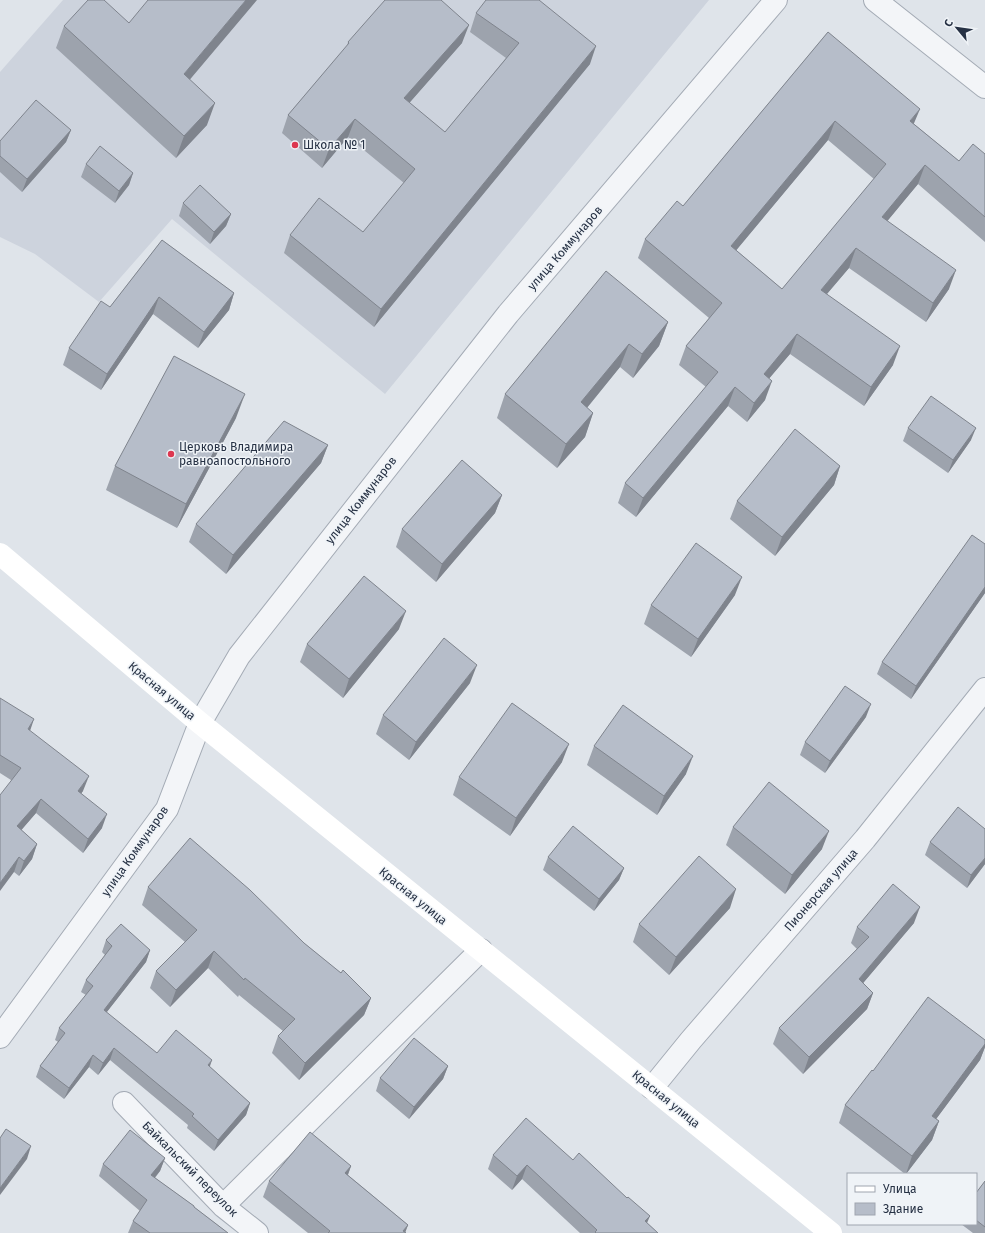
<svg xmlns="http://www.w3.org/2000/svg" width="985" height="1233" viewBox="0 0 985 1233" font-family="'Fira Sans',sans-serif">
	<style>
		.built { fill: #cdd3dd }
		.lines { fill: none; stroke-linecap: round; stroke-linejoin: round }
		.street-casing { stroke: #a4abb5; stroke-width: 24 }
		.street { stroke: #f3f5f8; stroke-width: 22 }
		.secondary { stroke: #fff; stroke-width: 22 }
		.wall { fill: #9da3ad; fill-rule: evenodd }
		.shaded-wall { fill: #7f848d }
		.building { fill: #b6bdc9; stroke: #7f848d; fill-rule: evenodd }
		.poi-dot { fill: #dd3750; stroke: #eff3f7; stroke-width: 1.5 }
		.labels { text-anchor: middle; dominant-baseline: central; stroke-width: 3; stroke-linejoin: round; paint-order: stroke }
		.poi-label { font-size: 12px; fill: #263144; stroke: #eff3f7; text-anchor: start }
		.street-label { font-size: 12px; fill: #263144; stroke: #eff3f7 }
	</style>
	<rect width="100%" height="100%" fill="#dfe4ea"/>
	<path class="built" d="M63 0H709L385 394 172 219 99 302 35 254 0 237V72Z"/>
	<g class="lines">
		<defs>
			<path id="street" d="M875 0 985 87
				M0 1037 167 809 200 723 239 656 508 314 776 0
				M652 1088 691 1040 865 839 985 689
				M124 1103 223 1206 257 1233
				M223 1206 481 950"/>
		</defs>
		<use href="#street" class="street-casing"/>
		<use href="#street" class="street"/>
		<path class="secondary" d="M0 554 200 723 831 1233"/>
	</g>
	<path class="wall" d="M476 13 590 64 374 327 284 253 290 235 363 232 404 183 348 137 322 168 282 133 288 115 347 46 348 42 462 43 409 103 445 132 506 58 470 32Z
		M129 23 190 80 207 125 176 158 56 48 64 26Z
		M828 32 914 124 959 161 985 154V242L918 184 887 221 949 289 926 322 849 268 827 294 893 365 864 406 790 354 769 378 765 400 747 422 728 406 636 517 618 503 625 483 706 387 679 365 686 346 709 318 638 258 645 239 683 206ZM828 140 874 179 782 289 736 250Z
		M71 130 66 142 22 192 0 172V141Z
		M86 164 133 173 129 185 115 203 81 177Z
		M183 203 231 214 226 226 210 244 179 216Z
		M162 240 234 293 229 310 198 348 153 314 101 390 63 365 69 348 110 307Z
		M668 322 659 346 633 378 620 367 587 408 593 413 585 437 557 468 497 418 505 394Z
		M236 418 177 528 106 490 115 466Z
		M908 428 971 440 948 473 903 441Z
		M328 445 321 463 226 574 189 542 196 524Z
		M840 466 834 485 775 556 730 519 737 501Z
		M502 495 495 513 436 582 396 547 402 529Z
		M985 544V593L911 699 877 674 882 662Z
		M735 595 691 657 644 624 651 605Z
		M399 629 343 698 300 662 307 644Z
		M470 683 409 760 376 734 383 715Z
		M0 698 83 791 81 793 102 828 83 853 36 813 21 830 37 844 32 859 19 876 14 872 11 780 0 773Z
		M866 717 825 773 800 755 805 742Z
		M594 746 686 774 657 815 587 765Z
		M562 762 510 836 453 795 459 777Z
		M733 827 822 849 785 894 726 845Z
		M930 842 985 864 967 888 925 855Z
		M548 857 624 868 619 880 594 911 543 870Z
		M148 887 304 943 371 998 364 1015 299 1080 272 1053 278 1036 283 1031 239 995 238 997 208 968 170 1007 150 988 156 971 185 942 142 905Z
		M730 908 669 975 633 942 639 924Z
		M914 923 863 983 873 993 867 1009 803 1074 773 1044 779 1028 857 949 851 943 857 927Z
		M106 940 150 950 146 962 106 1013 157 1053 210 1067 250 1103 246 1115 214 1151 187 1128 188 1125 110 1060 98 1075 89 1067 64 1099 36 1077 40 1066 58 1042 55 1040 59 1028 86 995 81 992 86 980 105 955 102 952Z
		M985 1040V1047L980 1060 936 1119 939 1121 932 1140 906 1174H905L839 1123 845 1105 873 1071Z
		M448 1066 443 1079 409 1119 376 1091 380 1078Z
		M493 1155 573 1160 647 1223 658 1233H580L522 1179 512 1190 488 1169Z
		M165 1158 160 1171 155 1178 194 1206V1207L228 1233H128L133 1221 140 1211 99 1176 103 1164Z
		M351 1166 348 1175 408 1225 405 1232 406 1233H308L263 1197 269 1181Z
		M985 1181V1233H973L961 1224H976V1193Z"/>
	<path class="shaded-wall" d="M246 0H257L176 96 184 74Z
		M469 25 462 43 397 117 404 98Z
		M596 46 590 64 374 327 381 309Z
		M215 103 207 125 176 158 184 136Z
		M920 109 912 128 910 121Z
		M355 119 348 137 322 168 329 149Z
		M835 121 828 140 724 265 731 246Z
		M71 130 66 142 22 192 27 179Z
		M925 165 918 184 875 236 882 217Z
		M133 173 129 185 115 203 119 191Z
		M231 214 226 226 210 244 214 232Z
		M856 248 849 268 814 309 821 290Z
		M956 270 949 289 926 322 933 303Z
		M234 293 229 310 198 348 204 332Z
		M159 297 153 314 101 390 107 374Z
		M668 322 659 346 633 378 642 354Z
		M797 334 790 354 757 393 764 374Z
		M629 344 620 367 572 426 581 402Z
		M900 346 893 365 864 406 871 387Z
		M772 381 765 400 747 422 754 403Z
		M735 387 728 406 636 517 643 498Z
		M245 394 236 418 177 528 186 504Z
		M593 413 585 437 557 468 566 444Z
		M976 428 971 440 948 473 953 460Z
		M328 445 321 463 226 574 233 555Z
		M840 466 834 485 775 556 782 537Z
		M502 495 495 513 436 582 442 564Z
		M742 577 735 595 691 657 698 639Z
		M985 587V593L911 699 916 686Z
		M406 611 399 629 343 698 349 679Z
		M477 665 470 683 409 760 416 742Z
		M871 704 866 717 825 773 830 761Z
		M34 719 29 734 28 729Z
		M569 744 562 762 510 836 516 818Z
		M693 756 686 774 657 815 664 796Z
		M89 776 83 791 73 805 78 791Z
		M41 799 36 813 12 841 17 826Z
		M107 814 102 828 83 853 88 839Z
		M829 831 822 849 785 894 792 875Z
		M37 844 32 859 19 876 24 861Z
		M19 857 14 872 0 891V883Z
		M985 858V864L967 888 971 875Z
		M624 868 619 880 594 911 599 899Z
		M736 889 730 908 669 975 676 957Z
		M920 907 914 923 853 995 859 979Z
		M150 950 146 962 99 1022 104 1010Z
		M214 951 208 968 170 1007 176 990Z
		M873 993 867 1009 803 1074 809 1057Z
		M371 998 364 1015 299 1080 305 1063Z
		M985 1044V1047L980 1060 925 1134 932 1116Z
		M114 1048 110 1060 98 1075 103 1063Z
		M93 1055 89 1067 64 1099 69 1088Z
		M212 1060 208 1072V1065Z
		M448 1066 443 1079 409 1119 414 1107Z
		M250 1103 246 1115 214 1151 218 1140Z
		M939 1121 932 1140 906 1174 912 1156Z
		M31 1146 27 1159 0 1195V1188Z
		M165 1158 160 1171 146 1188 151 1175Z
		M527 1165 522 1179 512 1190 517 1176Z
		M351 1166 345 1182V1173Z
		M650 1216 644 1230 645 1221Z
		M408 1225 405 1233 403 1231Z"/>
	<path class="building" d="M88 0H104L129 23 148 0H246L184 74 215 103 184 136 64 26Z
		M385 0H441L469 25 404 98 445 132 519 43 476 13 486 0H539L596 46 381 309 290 235 319 198 363 232 415 169 355 119 329 149 288 115 349 43 348 42Z
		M828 32 920 109 910 121 959 161 973 144 985 154V217L925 165 882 217 956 270 933 303 856 248 821 290 900 346 871 387 797 334 764 374 772 381 754 403 735 387 643 498 625 483 718 372 686 346 722 303 645 239 677 201 683 206ZM835 121 886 164 782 289 731 246Z
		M36 100 71 130 27 179 0 156V141Z
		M100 146 133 173 119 191 86 164Z
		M200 185 231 214 214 232 183 203Z
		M162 240 234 293 204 332 159 297 107 374 69 348 101 301 110 307Z
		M606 271 668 322 642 354 629 344 581 402 593 413 566 444 505 394Z
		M174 356 245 394 186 504 115 466Z
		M931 396 976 428 953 460 908 428Z
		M284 421 328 445 233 555 196 524Z
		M795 429 840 466 782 537 737 501Z
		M462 460 502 495 442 564 402 529Z
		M972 535 985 544V587L916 686 882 662Z
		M696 543 742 577 698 639 651 605Z
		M364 576 406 611 349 679 307 644Z
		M444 638 477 665 416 742 383 715Z
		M845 686 871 704 830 761 805 742Z
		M0 698 34 719 28 729 89 776 78 791 107 814 88 839 41 799 17 826 37 844 24 861 19 857 0 883V795L21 768 0 755Z
		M512 703 569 744 516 818 459 777Z
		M623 705 693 756 664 796 594 746Z
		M769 782 829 831 792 875 733 827Z
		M958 807 985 829V858L971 875 930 842Z
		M573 826 624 868 599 899 548 857Z
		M190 838 250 890 304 943 341 973 343 970 371 998 305 1063 278 1036 295 1019 245 978 244 980 214 951 176 990 156 971 197 930 148 887Z
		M699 856 736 889 676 957 639 924Z
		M893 884 920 907 859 979 873 993 809 1057 779 1028 869 937 857 927Z
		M121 924 150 950 104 1010 157 1053 176 1030 212 1060 208 1065 250 1103 218 1140 192 1116 194 1114 114 1048 103 1063 93 1055 69 1088 40 1066 65 1033 59 1028 93 986 86 980 112 946 106 940Z
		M928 997 985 1040V1044L932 1116 939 1121 912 1156 845 1105 872 1070 873 1071Z
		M414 1038 448 1066 414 1107 380 1078Z
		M526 1118 573 1160 579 1153 627 1198 628 1197 650 1216 645 1221 658 1233H596L595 1232 597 1230 527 1165 517 1176 493 1155Z
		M6 1129 31 1146 0 1188V1138Z
		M130 1130 165 1158 151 1175 194 1206V1207L228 1233H150L133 1221 147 1200 103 1164Z
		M310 1132 351 1166 345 1173 408 1225 403 1231 406 1233H328L330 1231 269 1181Z
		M985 1181V1227L976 1220V1193Z"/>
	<g class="poi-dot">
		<circle cx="295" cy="145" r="4"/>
		<circle cx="171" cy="454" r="4"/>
	</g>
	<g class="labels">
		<g class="poi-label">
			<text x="303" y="145">Школа № 1</text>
			<text x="179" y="447">Церковь Владимира<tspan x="179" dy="14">равноапостольного</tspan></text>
		</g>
		<g class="street-label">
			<text transform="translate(565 248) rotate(-49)">улица Коммунаров</text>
			<text transform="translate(361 500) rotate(-52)">улица Коммунаров</text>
			<text transform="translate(162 691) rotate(40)">Красная улица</text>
			<text transform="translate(135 851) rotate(-55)">улица Коммунаров</text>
			<text transform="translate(821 890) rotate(-49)">Пионерская улица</text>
			<text transform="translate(413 896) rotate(39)">Красная улица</text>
			<text transform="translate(666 1099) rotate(39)">Красная улица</text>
			<text transform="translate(190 1169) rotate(45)">Байкальский переулок</text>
		</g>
	</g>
	<rect x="847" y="1173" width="130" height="52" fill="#eff3f7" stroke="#9fa5af"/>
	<rect x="855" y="1186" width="20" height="6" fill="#ffffff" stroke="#9fa5af"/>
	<text x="883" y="1193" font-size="12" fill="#263144">Улица</text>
	<rect x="855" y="1203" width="20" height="12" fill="#b6bdc9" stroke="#9fa5af"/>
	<text x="883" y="1213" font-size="12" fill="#263144">Здание</text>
	<g transform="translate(957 28) rotate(299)" stroke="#eff3f7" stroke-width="3" paint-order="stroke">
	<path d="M0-3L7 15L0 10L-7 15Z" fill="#263144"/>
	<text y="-6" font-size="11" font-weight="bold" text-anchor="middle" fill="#263144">С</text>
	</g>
</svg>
